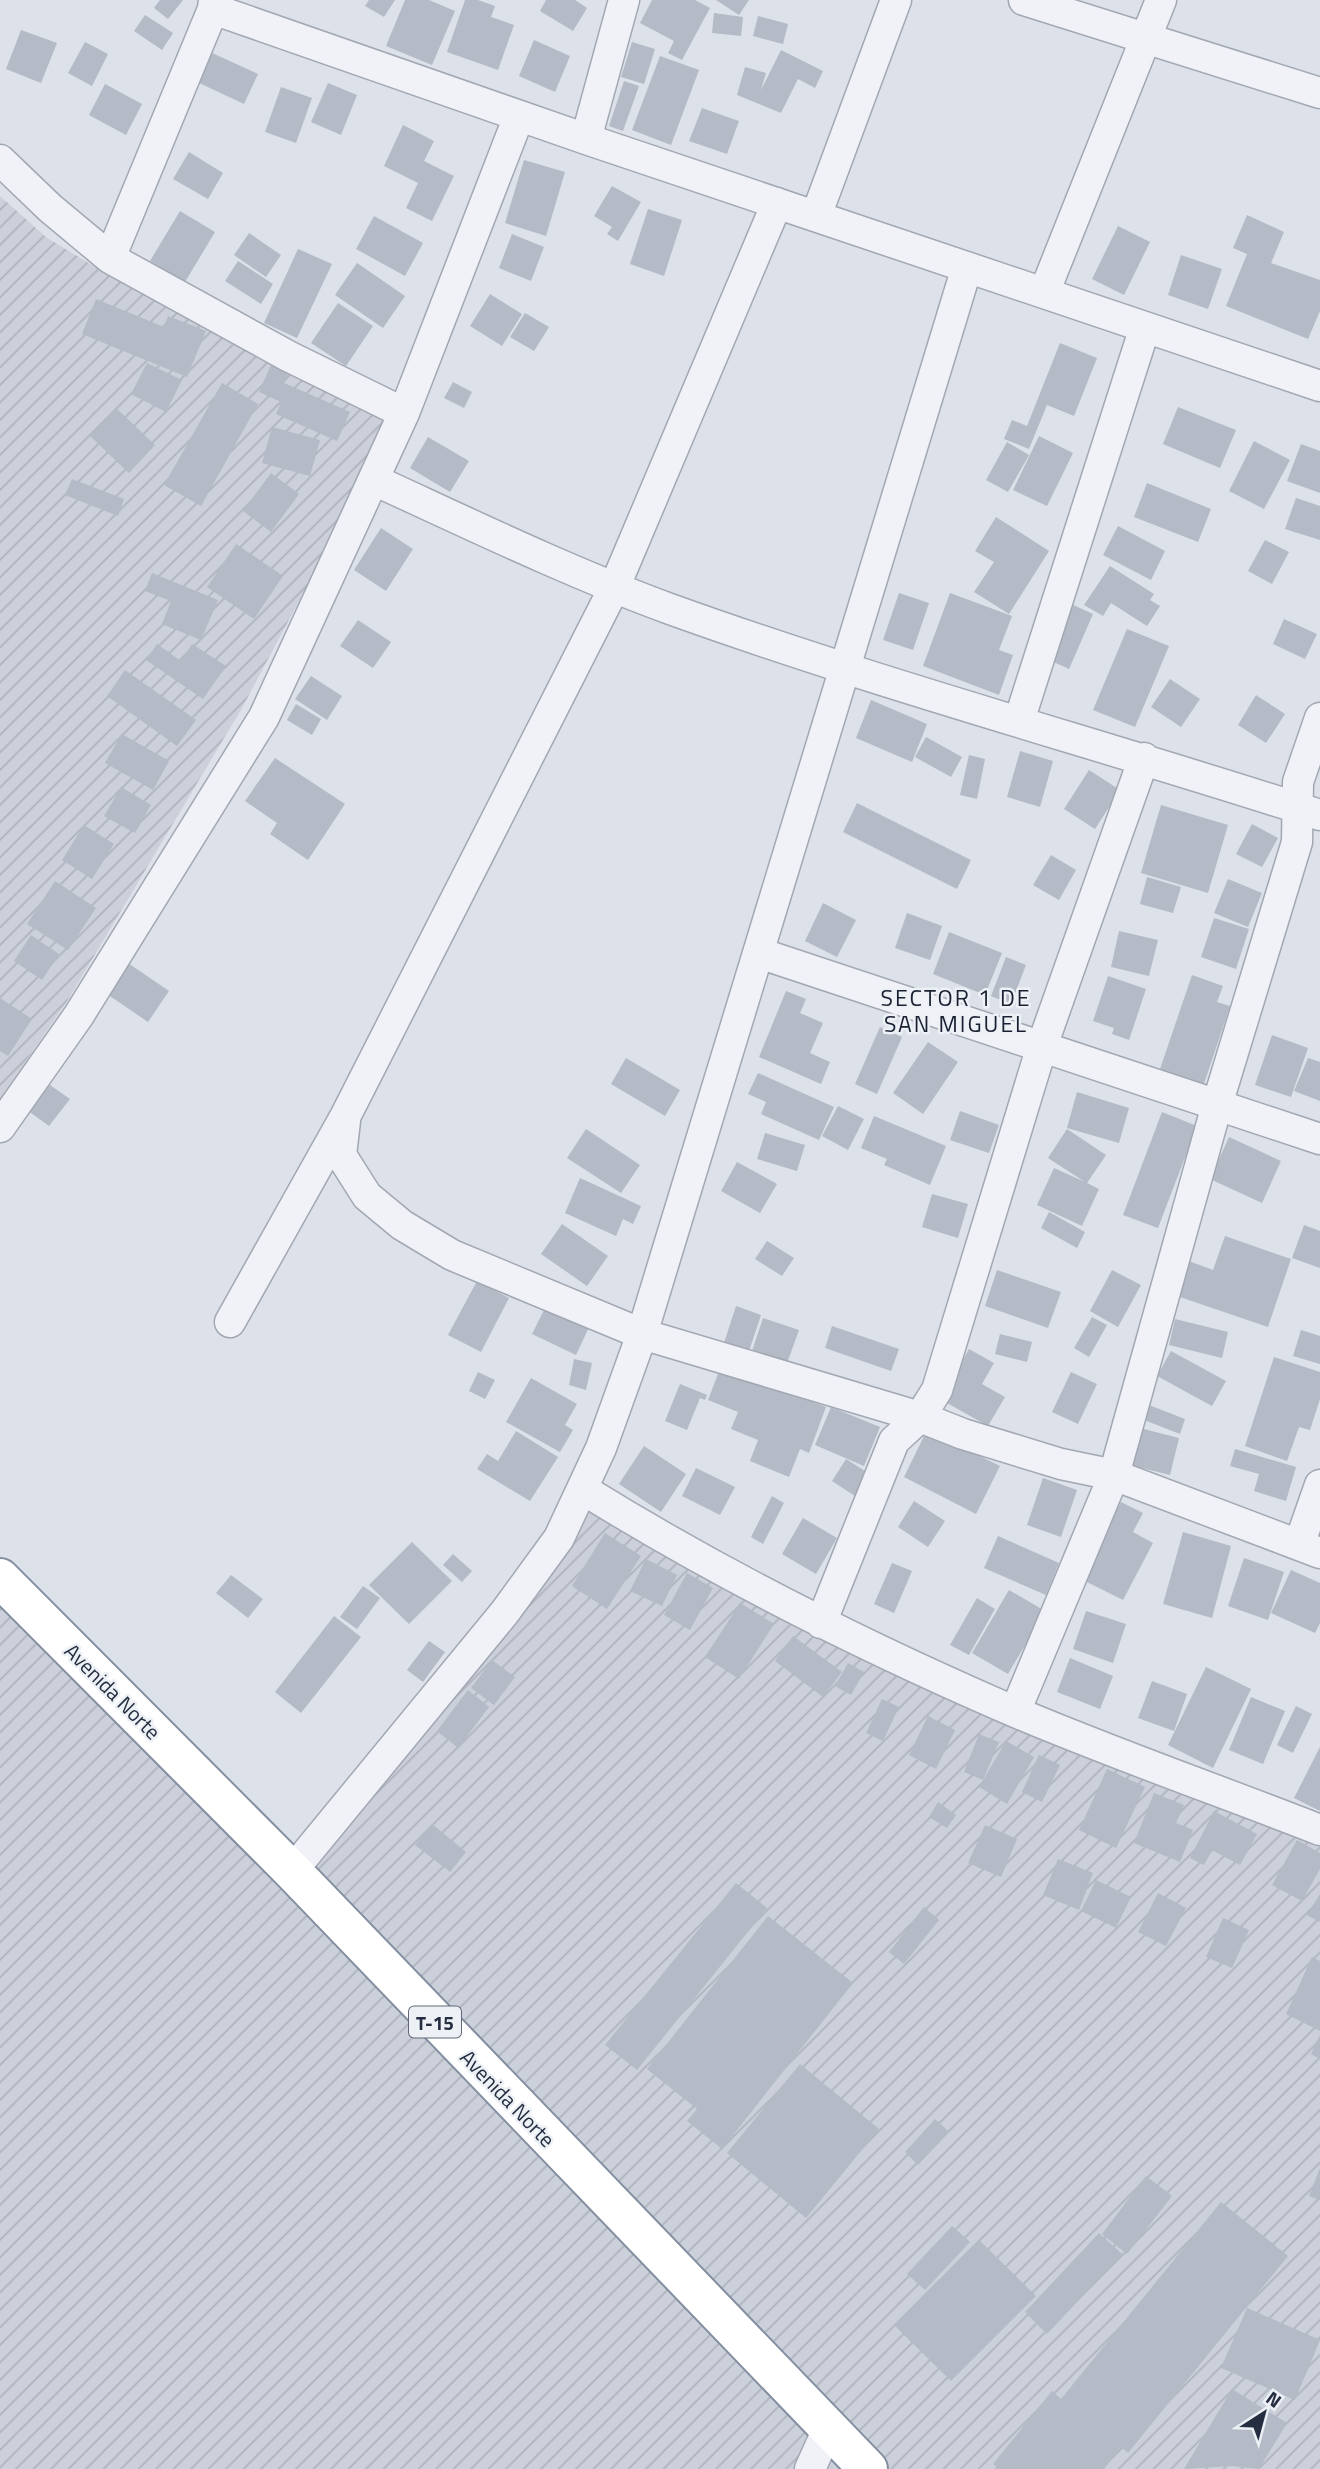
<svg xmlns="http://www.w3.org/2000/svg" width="1320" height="2469" viewBox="0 0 1320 2469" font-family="'Titillium Web',sans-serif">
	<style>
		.industrial { fill: url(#industrial-furrows) }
		.building { fill: #b4bac6 }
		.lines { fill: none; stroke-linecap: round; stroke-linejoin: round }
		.street-casing { stroke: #a2a8b3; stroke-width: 33 }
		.highway-casing { stroke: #838ea1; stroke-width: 42 }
		.street { stroke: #f0f2f7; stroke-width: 30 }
		.highway { stroke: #fff; stroke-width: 38 }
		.labels { text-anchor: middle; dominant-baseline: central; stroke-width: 5; stroke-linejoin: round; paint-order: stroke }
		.shield { fill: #edf1f6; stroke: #616877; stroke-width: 2 }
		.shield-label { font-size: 19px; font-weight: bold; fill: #252e41 }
		.street-label { font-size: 21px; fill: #252e41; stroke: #edf1f6 }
		.neighbourhood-label { font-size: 23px; letter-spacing: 2px; fill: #182032; stroke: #edf1f6 }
	</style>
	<defs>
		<pattern id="industrial-furrows" width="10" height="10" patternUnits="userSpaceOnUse" patternTransform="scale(1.75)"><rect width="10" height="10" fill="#cbd0db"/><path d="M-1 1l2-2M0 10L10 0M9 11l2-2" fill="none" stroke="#aeb3bd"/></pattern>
	</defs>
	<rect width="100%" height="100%" fill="#dde1e9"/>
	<path class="industrial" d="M0 196 46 237 95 267 396 419 242 708 66 1003 0 1098Z
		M591 1503 1320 1840V2469H0V1559L309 1870Z"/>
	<path class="building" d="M160 0H183L168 19 154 8Z
		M369 0H395L384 17 365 6Z
		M405 0H429L455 11 432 65 386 46Z
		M465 0H478L495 6 491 17 514 25 498 70 447 52Z
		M546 0H575L587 8 573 31 540 11Z
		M652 0H695L710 8 682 60 668 53 674 41 640 23Z
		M716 0H749L739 15Z
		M714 13 743 17 741 36 712 33Z
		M145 15 173 33 162 50 134 31Z
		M758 16 788 24 783 44 753 36Z
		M21 30 57 43 41 83 6 69Z
		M534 40 570 56 555 92 519 76Z
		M85 42 108 54 92 86 68 73Z
		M632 42 655 49 644 84 621 77Z
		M781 50 823 71 815 88 798 79 781 113 737 95 745 67 766 73 761 90Z
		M210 52 258 74 244 104 197 82Z
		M660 56 699 70 671 145 632 130Z
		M624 81 639 86 623 131 609 126Z
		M328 83 357 95 341 135 311 122Z
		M105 84 142 104 126 135 89 115Z
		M281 87 312 98 296 143 265 132Z
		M702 108 739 121 727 154 689 141Z
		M403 125 434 141 424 161 454 176 432 221 406 208 418 183 384 166Z
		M189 152 223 173 208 199 173 179Z
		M524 160 565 172 546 236 505 223Z
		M612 186 641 202 618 241 607 234 612 227 594 216Z
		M648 209 682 220 664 276 630 264Z
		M180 211 215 232 185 282 150 261Z
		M1247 215 1284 232 1271 263 1320 280V311L1308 339 1226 306 1247 254 1233 248Z
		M374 216 423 243 405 276 356 249Z
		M1118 226 1150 242 1124 295 1092 279Z
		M249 233 281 255 266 277 234 255Z
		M512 234 544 247 531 281 499 268Z
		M298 249 332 264 297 338 264 323Z
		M1181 255 1222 269 1208 309 1168 295Z
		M238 261 273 284 261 304 225 281Z
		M357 263 405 296 383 328 335 295Z
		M490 294 522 314 502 346 470 326Z
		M96 299 164 327 168 316 206 331 187 377 82 334Z
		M338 303 373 326 346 366 311 343Z
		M525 313 549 327 534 351 510 337Z
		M1060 343 1097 358 1074 416 1047 405 1029 449 1004 439 1012 420 1027 426Z
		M273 360 291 368 284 383 350 412 337 441 276 414 281 402 259 392Z
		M147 363 182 380 166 412 131 394Z
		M453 382 472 392 464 408 444 398Z
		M222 383 258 404 201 506 164 485Z
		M1178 407 1236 430 1220 468 1163 444Z
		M116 408 155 445 129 473 90 436Z
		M272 427 320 440 310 476 262 463Z
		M1039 436 1073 453 1047 506 1013 490Z
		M428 437 469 461 450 492 410 468Z
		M1254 441 1290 460 1264 509 1229 491Z
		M1007 442 1029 455 1008 492 986 480Z
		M1301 444 1320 451V493L1287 481Z
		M271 473 299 494 271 532 243 511Z
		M72 479 124 499 118 516 65 495Z
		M1147 483 1211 509 1198 542 1134 517Z
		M1296 498 1320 506V540L1285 529Z
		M996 517 1049 551 1009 614 974 592 994 562 975 551Z
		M1118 526 1165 551 1151 580 1103 555Z
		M381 528 413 549 386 591 354 570Z
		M1265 540 1289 552 1272 584 1248 571Z
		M236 544 283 576 254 619 207 587Z
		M1110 566 1154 594 1150 600 1160 606 1147 626 1111 603 1103 616 1084 605Z
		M152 573 218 600 201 640 162 624 171 601 145 591Z
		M899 593 929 603 913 650 883 640Z
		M950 593 1012 616 999 650 1013 655 999 695 923 666Z
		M1069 603 1093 614 1069 669 1045 658Z
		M1284 619 1317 634 1305 659 1273 644Z
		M358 620 391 642 373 668 340 646Z
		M1127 629 1169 646 1135 727 1093 710Z
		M157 644 181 661 192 644 226 666 203 699 146 660Z
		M125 670 196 720 177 746 107 696Z
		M311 676 342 696 327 720 295 699Z
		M1170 679 1200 699 1181 727 1151 707Z
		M1256 695 1285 714 1266 743 1238 725Z
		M871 700 927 724 912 762 856 738Z
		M296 704 321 719 312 735 287 720Z
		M122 734 169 761 153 790 105 763Z
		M926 737 962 757 951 777 915 757Z
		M1020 751 1053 761 1040 807 1007 797Z
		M969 755 985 759 977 799 960 795Z
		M275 758 345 804 308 860 270 834 277 823 245 801Z
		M1089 770 1120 790 1095 829 1064 809Z
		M121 787 151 805 135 833 104 816Z
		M857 803 971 860 957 889 843 832Z
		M1161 805 1228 825 1208 893 1141 873Z
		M1252 824 1278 838 1262 867 1236 854Z
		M84 825 114 844 92 879 62 860Z
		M1051 855 1076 870 1059 900 1033 885Z
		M1147 877 1181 887 1173 913 1140 904Z
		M1228 879 1262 893 1248 927 1214 913Z
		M55 881 96 908 68 950 27 924Z
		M823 903 856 920 837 957 805 941Z
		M907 913 942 926 930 960 895 948Z
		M1214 918 1249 929 1236 969 1201 957Z
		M1119 931 1158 940 1149 976 1111 967Z
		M949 932 1002 953 985 995 933 974Z
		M31 935 59 954 42 980 14 961Z
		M1006 957 1026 965 1011 1004 991 996Z
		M125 961 169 991 148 1022 104 992Z
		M1192 975 1223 986 1217 1002 1230 1006 1204 1084 1160 1069Z
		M1108 976 1146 989 1129 1040 1112 1034 1114 1028 1093 1021Z
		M786 991 806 999 800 1013 823 1023 810 1053 830 1062 821 1084 759 1057Z
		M0 998 32 1019 8 1056 0 1051Z
		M880 1027 902 1037 877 1094 855 1084Z
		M1272 1035 1308 1048 1291 1097 1255 1085Z
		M928 1042 958 1062 923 1114 893 1093Z
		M626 1058 680 1090 665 1116 611 1084Z
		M1308 1058 1320 1062V1101L1294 1091Z
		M758 1073 834 1107 819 1140 761 1114 766 1102 748 1094Z
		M47 1083 70 1099 49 1126 27 1110Z
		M1077 1092 1129 1108 1119 1143 1067 1128Z
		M838 1106 864 1119 848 1150 822 1136Z
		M960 1111 999 1125 989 1153 950 1140Z
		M1162 1112 1197 1126 1158 1228 1123 1215Z
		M874 1116 946 1146 930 1185 884 1165 887 1159 861 1148Z
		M586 1129 640 1165 621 1193 567 1158Z
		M1067 1129 1106 1155 1087 1183 1099 1189 1082 1226 1037 1205 1054 1168 1085 1182 1048 1158Z
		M765 1133 805 1145 797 1171 757 1159Z
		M1229 1137 1281 1161 1262 1203 1210 1179Z
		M737 1162 777 1184 760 1213 721 1191Z
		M580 1178 641 1206 633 1224 623 1219 616 1236 565 1213Z
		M932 1194 968 1204 958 1238 922 1227Z
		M1049 1212 1085 1232 1077 1248 1041 1228Z
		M562 1224 608 1256 587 1286 541 1254Z
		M1304 1225 1320 1231V1268L1292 1258Z
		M1225 1236 1291 1259 1268 1327 1177 1296 1189 1261 1213 1270Z
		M767 1241 794 1258 782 1276 755 1259Z
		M997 1270 1061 1292 1048 1328 985 1306Z
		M1112 1270 1141 1285 1118 1327 1090 1311Z
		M477 1281 509 1298 481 1352 448 1335Z
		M547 1304 590 1325 576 1355 532 1334Z
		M736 1306 761 1315 748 1354 723 1346Z
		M1092 1317 1107 1325 1089 1357 1074 1348Z
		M763 1318 799 1330 786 1366 751 1354Z
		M1175 1319 1228 1332 1222 1358 1169 1345Z
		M832 1326 899 1349 891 1371 825 1348Z
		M1301 1330 1320 1336V1364L1293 1356Z
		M1000 1334 1032 1342 1027 1362 995 1354Z
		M969 1349 994 1363 982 1384 1005 1397 988 1426 940 1399Z
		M1171 1351 1226 1381 1212 1406 1157 1376Z
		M1274 1357 1320 1372V1399L1310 1430 1299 1427 1287 1461 1245 1446Z
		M574 1359 592 1363 586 1390 569 1385Z
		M721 1366 826 1407 809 1453 800 1449 789 1477 750 1461 758 1440 731 1429 738 1412 708 1400Z
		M478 1372 495 1380 485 1399 469 1391Z
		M1071 1372 1097 1384 1078 1424 1052 1412Z
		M531 1378 577 1404 565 1425 573 1430 560 1452 506 1422Z
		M680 1384 707 1395 705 1400 700 1398 687 1430 665 1421Z
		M1149 1405 1185 1419 1180 1434 1144 1420Z
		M831 1407 880 1427 864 1466 815 1445Z
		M1132 1426 1179 1438 1170 1475 1122 1463Z
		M927 1430 1000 1466 976 1514 904 1477Z
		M516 1431 558 1457 530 1501 477 1469 487 1454 498 1461Z
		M644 1446 686 1474 661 1512 619 1484Z
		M1235 1449 1296 1467 1286 1501 1254 1491 1259 1474 1230 1466Z
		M846 1459 873 1476 858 1498 832 1481Z
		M696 1468 735 1487 720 1515 682 1496Z
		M1043 1478 1077 1490 1061 1537 1027 1525Z
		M772 1496 784 1503 763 1544 751 1537Z
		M914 1501 945 1521 928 1547 898 1527Z
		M1121 1502 1143 1513 1133 1532 1153 1543 1123 1600 1081 1579Z
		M803 1518 837 1538 816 1574 782 1554Z
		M1183 1532 1231 1546 1212 1618 1163 1604Z
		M605 1533 641 1556 607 1609 572 1586Z
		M998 1536 1059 1563 1046 1595 984 1568Z
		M412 1542 452 1581 409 1624 369 1585Z
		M453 1554 472 1571 462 1582 443 1565Z
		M1244 1558 1284 1572 1268 1620 1228 1606Z
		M646 1559 677 1575 662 1606 630 1591Z
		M892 1563 912 1571 894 1613 874 1604Z
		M1291 1570 1320 1583V1623L1315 1633 1271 1613Z
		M687 1573 713 1588 690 1630 664 1615Z
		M231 1575 263 1599 248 1618 216 1593Z
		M363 1586 380 1598 357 1629 340 1617Z
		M1009 1590 1045 1611 1008 1674 972 1653Z
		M977 1598 995 1609 969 1655 950 1645Z
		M740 1603 774 1624 739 1679 705 1657Z
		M1086 1611 1126 1624 1113 1663 1073 1649Z
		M334 1616 361 1637 301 1713 275 1692Z
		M793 1636 842 1672 823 1697 775 1661Z
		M429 1641 445 1652 423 1682 407 1670Z
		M1070 1658 1113 1676 1100 1709 1057 1692Z
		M492 1660 515 1677 494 1705 471 1688Z
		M848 1663 864 1672 851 1695 835 1686Z
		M1206 1667 1251 1689 1213 1768 1168 1745Z
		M1152 1681 1187 1694 1174 1731 1138 1718Z
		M468 1690 489 1707 458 1748 437 1731Z
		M1251 1697 1285 1711 1263 1764 1229 1750Z
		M882 1699 899 1707 883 1741 866 1733Z
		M1296 1706 1312 1714 1293 1753 1277 1745Z
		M928 1716 955 1730 936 1769 909 1755Z
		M979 1734 999 1742 983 1780 964 1772Z
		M1006 1741 1034 1757 1007 1804 979 1787Z
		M1320 1747V1811L1294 1798Z
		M1039 1755 1060 1765 1042 1802 1022 1792Z
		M1107 1769 1145 1787 1116 1848 1079 1830Z
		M1154 1793 1184 1805 1176 1823 1193 1830 1180 1862 1134 1843Z
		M938 1802 956 1815 947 1828 929 1817Z
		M1214 1811 1257 1834 1240 1865 1212 1850 1204 1865 1190 1858Z
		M432 1824 466 1852 450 1872 415 1845Z
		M985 1825 1017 1839 1001 1877 968 1863Z
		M1297 1840 1320 1853V1869L1302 1901 1272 1885Z
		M1058 1859 1093 1873 1079 1910 1043 1895Z
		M1096 1880 1131 1897 1116 1928 1081 1911Z
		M736 1883 767 1908 637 2070 605 2045Z
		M1158 1893 1186 1908 1166 1946 1138 1932Z
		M1320 1894V1922L1307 1915Z
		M924 1907 939 1920 904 1964 889 1952Z
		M768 1916 853 1983 722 2149 687 2121 697 2109 647 2069Z
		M1223 1918 1249 1930 1232 1968 1206 1957Z
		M1312 1957 1320 1961V2031L1286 2014Z
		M1320 2035V2059L1311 2054Z
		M800 2064 879 2129 806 2218 727 2153Z
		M935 2119 949 2132 918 2165 905 2152Z
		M1320 2168V2200L1309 2196Z
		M1146 2176 1172 2196 1127 2254 1102 2234Z
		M1221 2202 1288 2256 1128 2453 1121 2447 1104 2469H999L993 2464 1052 2391 1061 2399Z
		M952 2226 970 2242 925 2290 907 2274Z
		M1099 2233 1122 2254 1047 2334 1025 2312Z
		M979 2240 1036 2296 951 2381 894 2325Z
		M1247 2308 1320 2340 1295 2400 1221 2368Z
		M1232 2389 1287 2423 1259 2469 1232 2466 1184 2469Z"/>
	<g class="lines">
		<defs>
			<path id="street" d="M1024 0 1320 93
				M213 9 586 139 1320 386
				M586 139 624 0
				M0 160 50 208 110 258 288 356 404 413
				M816 216 896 0
				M110 258 213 9 214 0
				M1044 293 1161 0
				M374 480C472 525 569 572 670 609 884 686 1104 745 1320 815
				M1019 721 1145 327
				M759 953 1320 1139
				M345 1121 341 1155 367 1196 402 1225 452 1255 642 1334 920 1417 963 1434 1061 1464 1114 1475 1320 1553
				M0 1127 79 1015 264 717 404 413 519 116
				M230 1322 346 1115 615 586 777 203
				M584 1490C721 1575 865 1647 1013 1711 1114 1754 1218 1790 1320 1830
				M1299 1545 1320 1485
				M821 1623 894 1441 920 1417 937 1390 1042 1046 1144 758
				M1015 1712 1114 1475 1217 1105 1297 842 1298 782 1320 718
				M292 1871 505 1612 559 1538 601 1448 642 1334 967 267
				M810 2469 828 2429"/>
			<path id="highway" d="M0 1578 292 1871 868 2469"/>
		</defs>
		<use href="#street" class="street-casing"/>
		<use href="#highway" class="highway-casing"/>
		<use href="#street" class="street"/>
		<use href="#highway" class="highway"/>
	</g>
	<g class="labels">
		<rect class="shield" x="409" y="2006.5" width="52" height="31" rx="5"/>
		<g class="shield-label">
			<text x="435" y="2022">T-15</text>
		</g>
		<g class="street-label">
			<text transform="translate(113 1691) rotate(45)">Avenida Norte</text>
			<text transform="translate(508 2098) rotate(46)">Avenida Norte</text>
		</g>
		<g class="neighbourhood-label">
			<text x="956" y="997">SECTOR 1 DE<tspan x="956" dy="26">SAN MIGUEL</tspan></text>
		</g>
	</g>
	<g transform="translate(1264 2413) rotate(36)" stroke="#edf1f6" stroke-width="5" paint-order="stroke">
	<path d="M0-5L12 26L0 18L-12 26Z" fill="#252e41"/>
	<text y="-10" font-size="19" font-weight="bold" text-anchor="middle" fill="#252e41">N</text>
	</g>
</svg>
